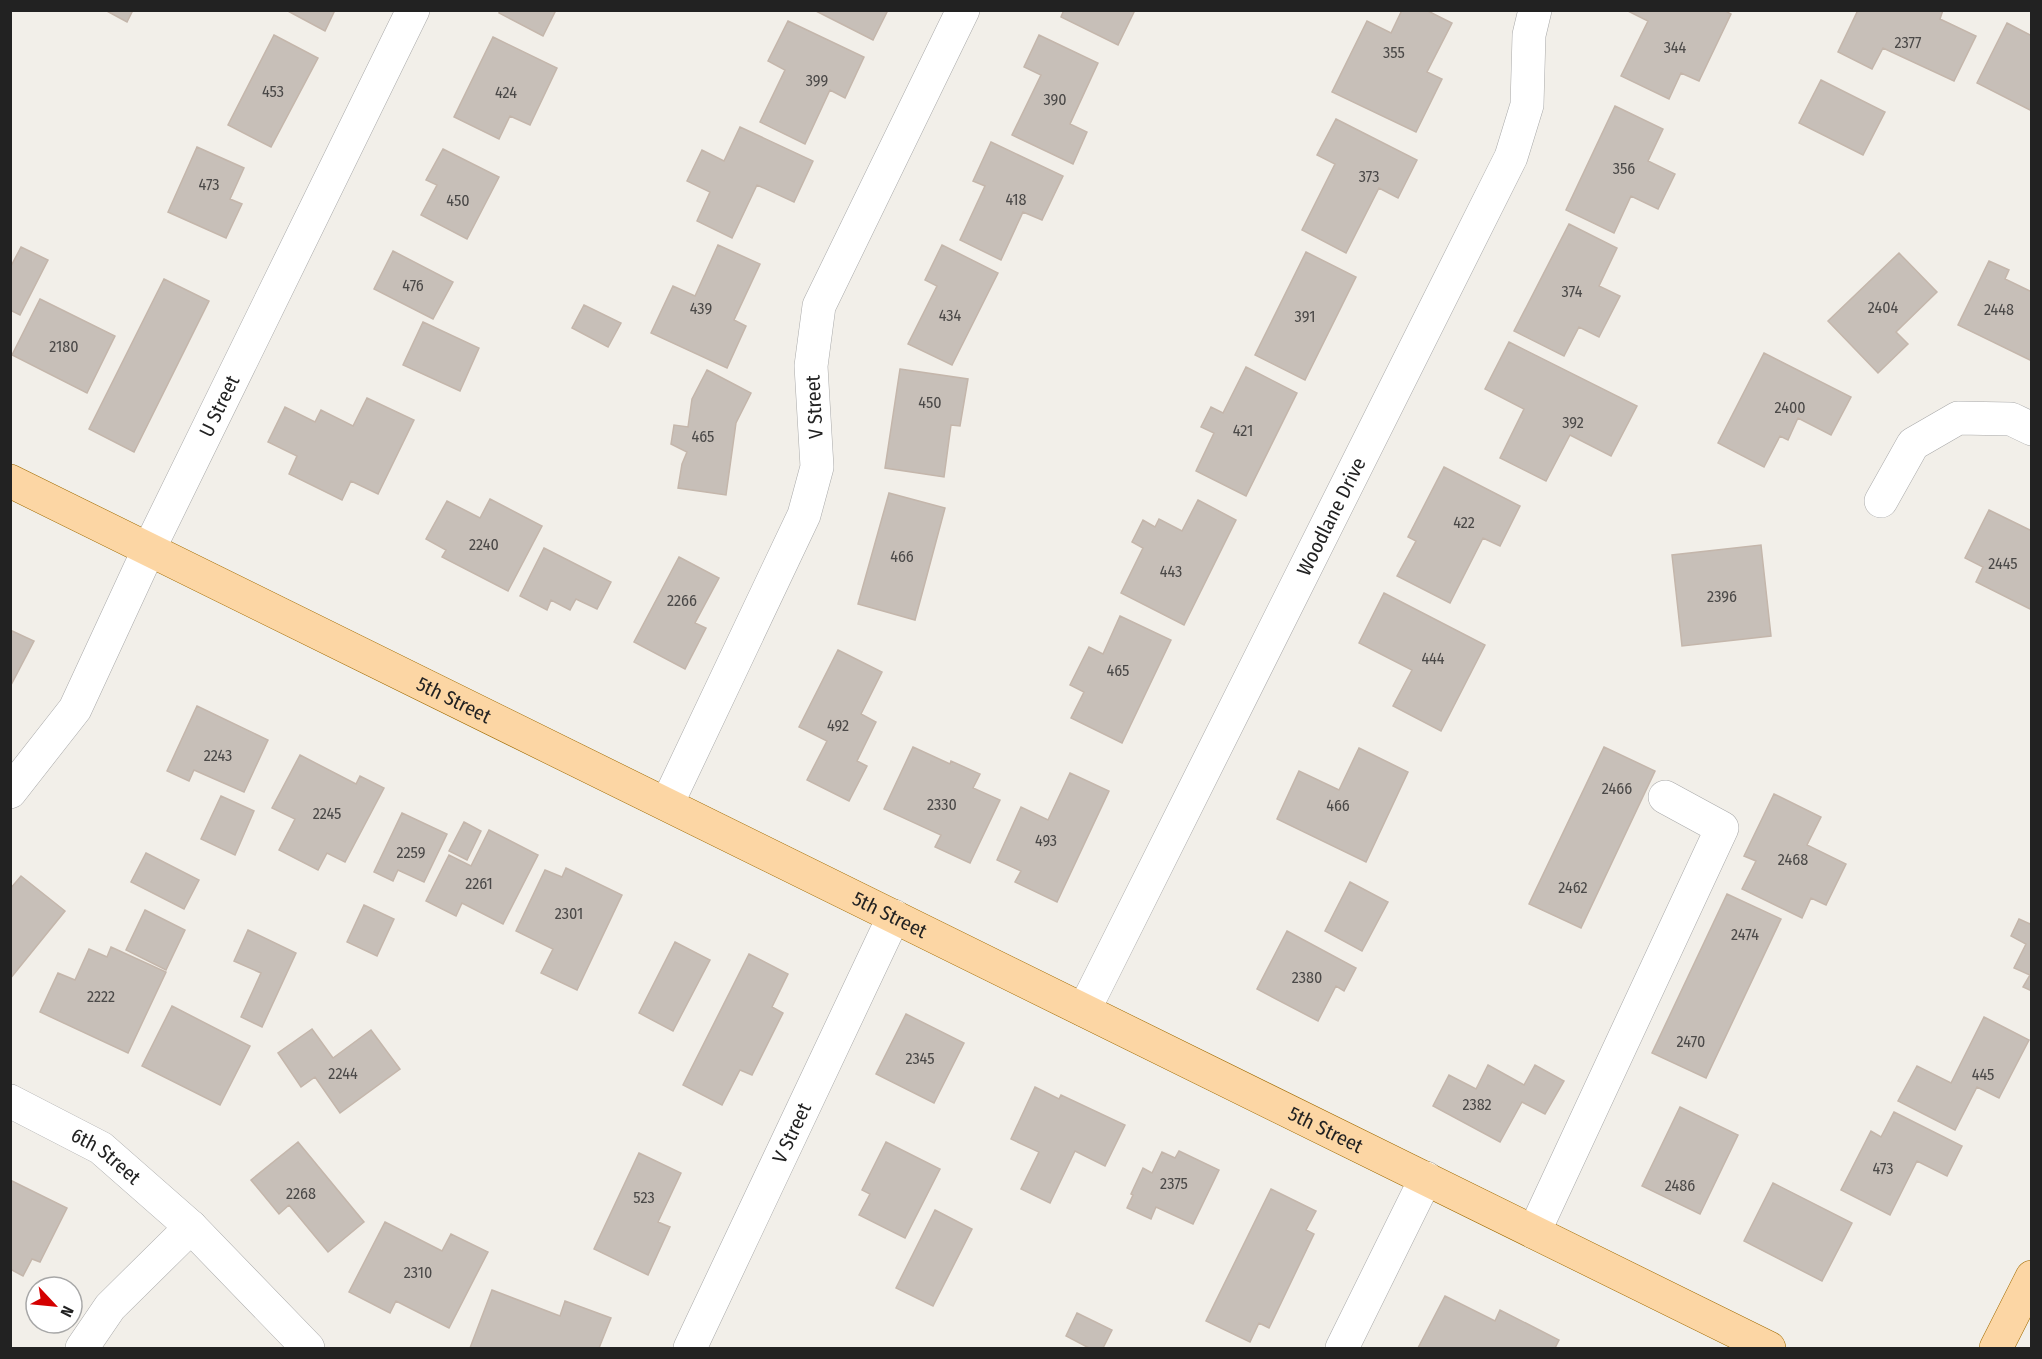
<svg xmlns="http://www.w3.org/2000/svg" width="2042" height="1359" viewBox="0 0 2042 1359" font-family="'Fira Sans Condensed',sans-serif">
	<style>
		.building { fill: #c7bfb8; stroke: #c4b6ab; stroke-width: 1.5 }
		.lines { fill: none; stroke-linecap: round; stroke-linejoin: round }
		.minor-casing { stroke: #a9a9a9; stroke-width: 34 }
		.major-casing { stroke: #a06b00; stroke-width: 34 }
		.minor { stroke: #fff; stroke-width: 33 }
		.major { stroke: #fcd6a4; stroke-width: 33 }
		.labels { text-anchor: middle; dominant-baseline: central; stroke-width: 4.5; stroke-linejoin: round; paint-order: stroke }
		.number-label { font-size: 16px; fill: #4b4948 }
		.street-label { font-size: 20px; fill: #222; stroke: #fff }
	</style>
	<rect width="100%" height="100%" fill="#f2efe9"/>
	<path class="building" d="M105 10H133L127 22Z
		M286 10H335L325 31Z
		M500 10H556L543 36 499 13Z
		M814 10H888L873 40Z
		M1064 10H1135L1118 45 1061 17Z
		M1402 10H1426L1452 23 1427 72 1442 79 1416 132 1332 92 1367 21 1391 33Z
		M1626 10H1724L1731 14 1699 81 1681 73 1669 99 1621 76 1648 21Z
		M1858 10H1943L1940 19 1976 36 1954 81 1883 48 1872 69 1838 52Z
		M788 21 864 57 845 98 830 90 805 144 760 122 785 70 768 61Z
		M2007 23 2032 36V111L1977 83Z
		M274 35 318 58 271 147 228 125Z
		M1039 35 1098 63 1070 124 1087 132 1073 164 1012 135 1041 75 1024 67Z
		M493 37 557 68 530 125 510 116 499 139 454 117Z
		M1821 80 1885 112 1863 155 1799 123Z
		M1615 106 1663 129 1648 161 1675 174 1658 209 1631 196 1614 233 1566 210Z
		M1336 119 1417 160 1398 198 1379 188 1346 253 1302 230 1335 164 1317 155Z
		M740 127 813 161 794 202 757 185 732 238 697 221 710 192 687 181 702 150 724 161Z
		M991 142 1063 176 1042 220 1023 212 1001 260 960 240 985 186 973 181Z
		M197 147 244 168 230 199 242 204 226 238 168 212Z
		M443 149 499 177 467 239 421 215 437 185 426 180Z
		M1569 224 1617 248 1599 286 1620 296 1599 337 1579 327 1564 356 1514 331Z
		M718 245 760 264 734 320 746 326 727 368 651 333 673 286 695 296Z
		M942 245 998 273 952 365 908 344 937 286 925 280Z
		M21 247 48 260 20 315 10 310V268Z
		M393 251 453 282 433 319 374 289Z
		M1306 252 1356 277 1305 380 1255 355Z
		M1899 253 1937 292 1896 332 1908 344 1878 373 1828 321Z
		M1989 261 2009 270 2005 279 2032 292V361L1958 325Z
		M164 279 209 301 134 452 89 429Z
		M40 299 115 336 87 393 12 355Z
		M584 305 621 323 608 347 572 328Z
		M423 322 479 348 460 391 403 365Z
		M1509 342 1637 406 1611 456 1570 435 1546 481 1500 458 1524 409 1485 389Z
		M1764 353 1851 397 1831 435 1798 418 1788 440 1780 436 1764 467 1718 443Z
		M1246 367 1297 393 1246 496 1196 471 1214 433 1201 427 1211 407 1223 413Z
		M900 369 968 379 960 426 951 425 944 477 885 468Z
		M707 370 751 393 736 423 726 495 678 488 682 464 687 452 671 444 674 425 688 427 692 399Z
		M367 398 414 420 378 494 351 481 342 500 289 474 297 456 268 442 285 407 315 422 321 410 353 426Z
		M1444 467 1520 506 1500 546 1483 538 1450 603 1397 576 1416 541 1408 537Z
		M889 493 945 508 915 620 858 604Z
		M490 499 542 526 508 591 442 557 446 550 426 539 447 501 480 518Z
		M1198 500 1236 520 1184 625 1121 593 1143 548 1132 542 1143 520 1155 527 1159 519 1182 531Z
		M1989 510 2032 531V610L1976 582 1983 567 1965 558Z
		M1761 545 1771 636 1682 646 1672 555Z
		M544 548 611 582 597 609 576 599 570 610 551 600 547 610 520 596Z
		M679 557 719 578 695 623 706 628 685 669 634 642Z
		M1384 593 1485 645 1441 731 1393 706 1412 670 1359 643Z
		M1120 616 1171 640 1122 743 1071 718 1084 692 1070 685 1089 647 1103 654Z
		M10 630 34 641 10 687Z
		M838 650 882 672 861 714 876 722 857 761 867 766 849 801 807 780 827 741 799 727Z
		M197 706 268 740 244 792 194 770 189 781 167 771Z
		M913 747 950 764 951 761 980 774 973 788 1000 800 970 863 935 847 941 835 884 809Z
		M1604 747 1655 771 1581 928 1529 904Z
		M1359 748 1408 772 1366 862 1277 819 1299 771 1339 790Z
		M300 755 356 784 360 776 384 788 345 862 327 853 318 870 279 850 295 819 272 808Z
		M1070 773 1109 791 1057 902 1015 882 1021 871 997 860 1021 807 1048 820Z
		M1774 794 1821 817 1807 845 1846 864 1826 905 1811 898 1802 918 1742 889 1756 861 1744 856Z
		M221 796 254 811 235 855 201 839Z
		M402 813 447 834 424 882 398 870 393 881 374 872Z
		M464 822 481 831 467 860 449 851Z
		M489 830 538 855 503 924 462 903 456 916 426 901 449 855 471 866Z
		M146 853 199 880 184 909 131 882Z
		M566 868 622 895 577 990 541 973 553 949 516 931 545 870 562 877Z
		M21 876 65 911 10 979V889Z
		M1350 882 1388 902 1362 951 1325 931Z
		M1727 894 1781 919 1706 1078 1652 1053Z
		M364 905 394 919 377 956 347 942Z
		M145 910 185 930 166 970 126 950Z
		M2019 919 2030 924 2032 920V991L2023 987 2030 975 2014 968 2026 944 2011 936Z
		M248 930 296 953 262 1027 241 1017 261 973 234 961Z
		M1287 931 1356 968 1344 991 1336 986 1318 1021 1257 989Z
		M675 942 710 960 673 1031 639 1013Z
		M111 947 166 972 128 1053 40 1012 58 973 75 980 89 949 107 957Z
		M749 954 788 974 772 1007 783 1013 752 1075 740 1070 722 1105 683 1085Z
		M172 1006 250 1046 220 1105 142 1066Z
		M906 1014 964 1043 934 1103 876 1074Z
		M1984 1017 2029 1040 1999 1098 1977 1087 1955 1130 1898 1101 1917 1066 1951 1083Z
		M312 1029 333 1058 371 1030 400 1069 340 1113 315 1077 301 1087 278 1053Z
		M1488 1065 1524 1085 1535 1065 1564 1081 1545 1114 1522 1102 1500 1142 1433 1106 1449 1075 1476 1089Z
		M1035 1087 1059 1099 1061 1095 1125 1125 1105 1166 1075 1151 1050 1203 1021 1189 1039 1152 1011 1139Z
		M1680 1107 1738 1135 1700 1214 1642 1186Z
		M1894 1112 1962 1146 1947 1176 1917 1161 1890 1215 1841 1190 1871 1131 1881 1137Z
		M298 1142 364 1222 328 1252 289 1205 279 1214 251 1180Z
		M886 1142 940 1169 905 1238 859 1215 870 1194 862 1190Z
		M1179 1151 1219 1170 1193 1224 1156 1207 1151 1219 1127 1208 1133 1195 1131 1194 1143 1168 1152 1173 1162 1152 1175 1158Z
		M639 1153 681 1173 658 1222 670 1227 648 1275 594 1249Z
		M10 1180 67 1208 40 1262 32 1259 23 1276 10 1269Z
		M1773 1183 1852 1223 1822 1281 1744 1241Z
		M1271 1189 1316 1211 1306 1230 1314 1234 1269 1328 1259 1323 1250 1342 1206 1321Z
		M935 1210 972 1229 933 1306 896 1288Z
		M385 1222 442 1251 451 1234 488 1252 449 1328 396 1301 390 1313 349 1292Z
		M492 1290 560 1316 565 1301 611 1318 599 1348H470Z
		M1445 1296 1495 1321 1500 1310 1559 1340 1555 1348H1418Z
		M1077 1313 1112 1330 1103 1348H1089L1066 1336Z"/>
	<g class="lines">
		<defs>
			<g id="minor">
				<path d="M1881 501 1913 444 1958 418 2011 419 2032 429"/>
				<path id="s1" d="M10 792 75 709 149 549 413 10"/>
				<path d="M667 804 804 515 817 467 811 366 819 306 963 10"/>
				<path id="s2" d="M1084 1010 1511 157 1527 105 1529 35 1535 10"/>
				<path id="s3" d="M10 1101 101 1148 191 1227 308 1348"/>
				<path d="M1534 1232 1722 828 1665 797"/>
				<path d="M82 1348 110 1307 191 1227"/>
				<path id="s4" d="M690 1348 894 916"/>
				<path d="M1342 1348 1426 1178"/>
			</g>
			<g id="major">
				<path id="s5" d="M10 481 1769 1348"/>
				<path d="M1996 1348 2032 1277"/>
			</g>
		</defs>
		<use href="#minor" class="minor-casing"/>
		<use href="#major" class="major-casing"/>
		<use href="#minor" class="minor"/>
		<use href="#major" class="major"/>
	</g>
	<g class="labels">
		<g class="number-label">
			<text x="1908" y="42">2377</text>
			<text x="1675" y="47">344</text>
			<text x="1394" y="52">355</text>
			<text x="817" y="80">399</text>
			<text x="273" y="91">453</text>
			<text x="506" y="92">424</text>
			<text x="1055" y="99">390</text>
			<text x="1624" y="168">356</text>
			<text x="1369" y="176">373</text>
			<text x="209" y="184">473</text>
			<text x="1016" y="199">418</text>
			<text x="458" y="200">450</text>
			<text x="413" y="285">476</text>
			<text x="1572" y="291">374</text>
			<text x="1883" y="307">2404</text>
			<text x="701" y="308">439</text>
			<text x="1999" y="309">2448</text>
			<text x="950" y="315">434</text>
			<text x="1305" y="316">391</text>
			<text x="64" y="346">2180</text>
			<text x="930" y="402">450</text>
			<text x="1790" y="407">2400</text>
			<text x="1573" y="422">392</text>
			<text x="1243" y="430">421</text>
			<text x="703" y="436">465</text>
			<text x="1464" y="522">422</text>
			<text x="484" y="544">2240</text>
			<text x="902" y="556">466</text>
			<text x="2003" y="563">2445</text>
			<text x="1171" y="571">443</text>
			<text x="1722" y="596">2396</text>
			<text x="682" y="600">2266</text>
			<text x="1433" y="658">444</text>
			<text x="1118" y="670">465</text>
			<text x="838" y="725">492</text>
			<text x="218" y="755">2243</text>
			<text x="1617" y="788">2466</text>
			<text x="942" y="804">2330</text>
			<text x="1338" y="805">466</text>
			<text x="327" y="813">2245</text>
			<text x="1046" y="840">493</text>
			<text x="411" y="852">2259</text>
			<text x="1793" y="859">2468</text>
			<text x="479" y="883">2261</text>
			<text x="1573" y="887">2462</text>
			<text x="569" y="913">2301</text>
			<text x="1745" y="934">2474</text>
			<text x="1307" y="977">2380</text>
			<text x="101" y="996">2222</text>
			<text x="1691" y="1041">2470</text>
			<text x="920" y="1058">2345</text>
			<text x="343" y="1073">2244</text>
			<text x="1983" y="1074">445</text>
			<text x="1477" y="1104">2382</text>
			<text x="1883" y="1168">473</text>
			<text x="1174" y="1183">2375</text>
			<text x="1680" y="1185">2486</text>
			<text x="301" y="1193">2268</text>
			<text x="644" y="1197">523</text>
			<text x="418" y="1272">2310</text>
		</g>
		<g class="street-label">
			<text stroke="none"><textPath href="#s1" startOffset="441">U Street</textPath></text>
			<text transform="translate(814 407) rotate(-93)">V Street</text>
			<text stroke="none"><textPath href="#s2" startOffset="552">Woodlane Drive</textPath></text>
			<text stroke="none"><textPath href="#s5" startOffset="495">5th Street</textPath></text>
			<text stroke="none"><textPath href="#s5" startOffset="981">5th Street</textPath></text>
			<text stroke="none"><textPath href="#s5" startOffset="1467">5th Street</textPath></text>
			<text stroke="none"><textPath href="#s4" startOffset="238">V Street</textPath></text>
			<text stroke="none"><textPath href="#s3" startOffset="111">6th Street</textPath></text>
		</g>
	</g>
	<rect width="2042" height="1359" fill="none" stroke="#222222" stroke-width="24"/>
	<g transform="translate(54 1305) rotate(116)"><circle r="28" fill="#ffffff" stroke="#a7a7a7" stroke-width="1.5"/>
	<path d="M0-4.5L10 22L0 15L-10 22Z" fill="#d40000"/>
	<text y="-9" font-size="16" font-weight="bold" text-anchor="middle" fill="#222222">N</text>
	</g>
</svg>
